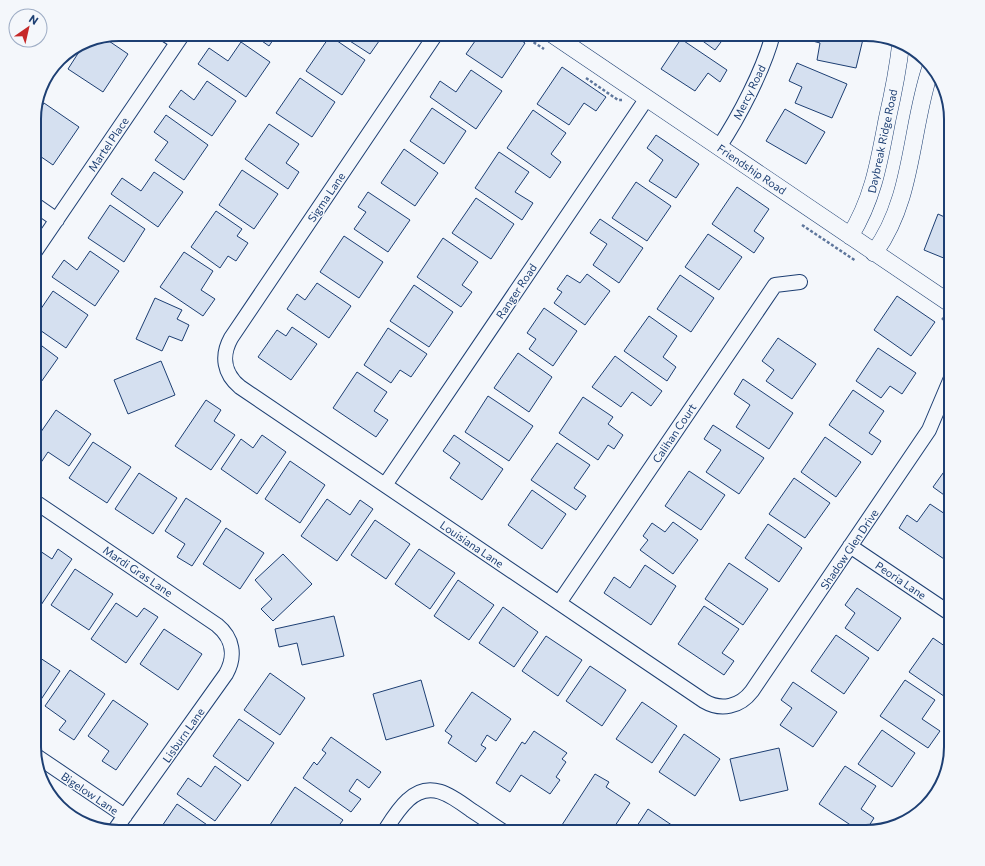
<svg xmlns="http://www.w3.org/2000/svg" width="985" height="866" viewBox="0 0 985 866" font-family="Commissioner,sans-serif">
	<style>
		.building { fill: #d5e0f0; stroke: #1d3f73 }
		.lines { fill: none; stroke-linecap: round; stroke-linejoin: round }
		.minor-casing { stroke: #1d3f73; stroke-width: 16 }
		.tertiary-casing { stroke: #1d3f73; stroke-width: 18 }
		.path { stroke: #5e769c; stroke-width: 2.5; stroke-dasharray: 3 2; stroke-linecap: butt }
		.minor { stroke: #f4f7fb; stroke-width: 14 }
		.tertiary { stroke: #f4f7fb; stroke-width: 17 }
		.labels { text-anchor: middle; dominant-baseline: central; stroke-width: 3; stroke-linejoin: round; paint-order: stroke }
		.street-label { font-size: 11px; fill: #1d3f73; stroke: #f4f7fb }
		.rim { fill: none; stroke: #1d3f73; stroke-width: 2 }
	</style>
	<rect width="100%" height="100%" fill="#f4f7fb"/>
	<path class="building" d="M252 34H277L269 46Z
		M339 34H384L370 54Z
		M480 34H512L525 43 502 78 466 54Z
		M693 34H727L715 50Z
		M806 34 864 35 856 68 817 60 820 43 805 39Z
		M330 36 365 60 342 95 306 71Z
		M103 37 128 54 103 92 68 69 86 41Z
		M681 39 727 70 720 82 708 73 695 91 661 69Z
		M241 42 270 62 246 97 198 64 209 48 228 61Z
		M797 63 847 84 832 118 795 103 802 87 789 81Z
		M562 67 606 97 596 111 584 103 569 125 537 104Z
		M471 70 502 91 476 129 430 97 440 81 456 92Z
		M300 78 335 102 312 137 276 113Z
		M207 81 236 101 212 136 169 107 181 90 194 100Z
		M44 103 79 127 53 165 34 152V118Z
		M432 108 466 131 444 164 410 141Z
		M785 109 825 132 806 164 766 141Z
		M533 110 566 133 551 154 561 162 550 178 507 148Z
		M166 115 208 145 184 180 155 160 168 142 154 132Z
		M269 124 299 144 286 163 299 172 288 189 245 159Z
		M656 135 699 164 676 198 649 181 663 160 647 148Z
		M404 149 438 173 415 206 381 183Z
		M499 152 529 172 515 192 533 203 522 220 475 188Z
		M242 170 278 194 254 229 219 205Z
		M951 171V206L944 204Z
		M154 172 183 192 158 227 111 194 122 178 141 191Z
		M636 182 671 206 647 241 612 218Z
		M737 187 769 209 754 231 764 238 754 253 712 224Z
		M368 192 410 220 388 252 354 229 366 212 358 207Z
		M476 198 514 224 491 259 452 233Z
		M110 205 145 229 124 262 88 238Z
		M216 211 242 229 237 236 248 243 236 261 228 256 220 268 191 247Z
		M938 214 951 220V261L924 250Z
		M600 219 643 248 619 283 593 265 607 244 590 233Z
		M708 234 742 257 719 290 685 267Z
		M344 236 383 262 359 298 320 272Z
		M443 238 478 262 462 285 472 292 461 307 417 277Z
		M90 251 119 271 95 306 52 277 64 260 77 270Z
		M184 252 213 271 201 290 215 299 203 316 160 287Z
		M587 274 610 291 585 325 554 303 562 292 557 289 567 275 580 283Z
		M680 275 714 298 691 332 657 309Z
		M317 283 351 306 329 338 287 309 297 294 305 300Z
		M414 285 453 312 429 347 390 321Z
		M53 291 88 315 66 348 34 326V319Z
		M897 296 935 322 911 356 874 330Z
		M155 298 182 310 177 319 189 325 182 341 169 336 162 351 136 339Z
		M544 308 577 331 553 366 529 349 536 339 527 333Z
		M649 316 677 336 663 357 676 367 667 381 624 351Z
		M292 327 317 344 291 380 258 357 277 330 286 336Z
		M388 328 427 354 411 377 400 370 391 383 364 365Z
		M778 338 816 364 792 399 766 381 774 370 762 361Z
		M34 340 58 358 34 392Z
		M878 348 916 373 902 394 890 386 881 398 856 381Z
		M518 353 552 377 529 412 494 388Z
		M615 356 662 391 651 406 632 392 621 407 592 387Z
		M161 361 175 395 128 414 114 380Z
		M357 372 387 392 374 411 388 420 376 437 333 408Z
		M743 379 793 413 769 449 736 427 750 405 734 394Z
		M853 390 884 411 869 433 881 441 872 455 829 425Z
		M488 396 533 426 509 461 465 432Z
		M583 397 613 417 608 424 623 435 614 449 608 445 598 460 559 433Z
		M206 400 221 410 214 421 235 435 211 470 175 446Z
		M56 410 91 434 69 466 48 452 40 464 34 461V442Z
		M713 425 764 458 739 494 706 472 721 450 704 439Z
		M262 435 286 452 257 494 221 469 241 439 253 448Z
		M454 435 503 469 482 500 450 478 460 463 443 451Z
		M825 437 861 462 836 497 801 472Z
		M93 442 131 467 107 503 69 478Z
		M557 443 590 465 574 488 586 496 576 510 531 480Z
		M290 461 325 485 300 523 265 499Z
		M951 462V500L933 487Z
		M689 471 725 495 701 530 665 506Z
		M139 473 177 498 153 534 115 509Z
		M794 478 830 503 805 538 769 514Z
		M532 490 566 514 542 549 508 525Z
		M186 498 221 521 192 566 177 557 185 544 165 531Z
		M327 499 350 515 360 500 373 509 337 561 301 536Z
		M930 504 951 518V550L944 559 899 528 907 515 917 522Z
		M375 520 410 544 386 579 351 555Z
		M673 522 698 540 673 574 640 550 648 540 643 536 652 523 665 532Z
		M768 524 802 548 779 582 745 558Z
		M226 528 264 553 240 589 203 564Z
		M34 547 52 559 58 549 72 559 41 605 34 600Z
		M419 549 455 573 430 609 395 584Z
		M283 554 312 584 273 621 261 609 272 599 255 580Z
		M729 563 768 589 743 625 705 599Z
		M645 565 676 586 651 625 604 593 614 577 630 588Z
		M75 569 113 594 89 630 51 605Z
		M458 580 494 605 469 640 434 616Z
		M857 588 901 618 878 651 845 628 855 613 845 605Z
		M116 603 137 617 144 608 158 617 126 663 91 639Z
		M704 606 739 629 722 653 734 661 724 675 678 644Z
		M503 607 538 632 514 667 479 643Z
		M334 616 344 656 302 665 297 643 279 647 275 629Z
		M164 629 202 654 178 690 140 664Z
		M836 635 869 658 844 694 811 671Z
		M546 636 582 660 558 696 522 671Z
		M933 638 949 649 944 655 951 660V701L909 672Z
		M34 654 60 671 36 707 34 706Z
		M590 666 626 690 602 726 566 701Z
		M70 670 105 694 74 740 59 730 66 721 45 706Z
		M270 673 305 698 280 735 244 710Z
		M421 680 434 726 386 740 373 694Z
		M905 680 935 700 922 719 940 731 928 748 880 716Z
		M793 682 837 712 813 747 780 725 792 708 781 700Z
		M472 692 511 719 496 741 487 735 481 745 486 748 476 762 448 743 452 736 445 731Z
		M113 700 148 724 116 770 102 761 109 751 88 736Z
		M642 702 677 726 652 763 616 739Z
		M239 719 274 743 248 781 213 756Z
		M882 730 915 753 892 787 858 764Z
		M534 731 567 753 562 759 566 762 556 777 560 780 550 794 521 775 510 792 496 783 522 742 525 744Z
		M684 734 720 759 695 796 659 772Z
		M331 737 381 772 369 788 357 779 349 791 361 799 351 812 303 778 314 762 317 765 326 753 322 750Z
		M779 748 788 790 740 801 730 759Z
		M215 766 241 785 215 821 177 794 188 778 201 787Z
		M845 766 876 786 861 809 874 818 865 832H861L819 804Z
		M595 774 609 782 606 787 630 803 611 832H566L560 828Z
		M295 787 343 820 334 832H327L319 826 315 832H268L266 831Z
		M177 804 213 829 210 832H158Z
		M648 809 682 832H633Z"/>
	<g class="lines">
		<defs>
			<path id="minor" d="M165 34 177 42
				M436 34 231 338C221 356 224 374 240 387L704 701C721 711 740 707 752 691L929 430 951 378
				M719 147C739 117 764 69 773 34
				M34 204 57 220
				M34 253 183 34
				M385 485 647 98
				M34 501 217 625C233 638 236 656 226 674L114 831
				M850 546 951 614
				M559 603 775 285 800 282
				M35 755 125 816
				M384 832C391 821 398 809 408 800 430 779 452 796 471 810 482 817 493 825 504 832"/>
			<path id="tertiary" d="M552 34 951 304
				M850 236C873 199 879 162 887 120 893 94 898 69 901 42
				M874 253C914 199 910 128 931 67"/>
		</defs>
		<use href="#minor" class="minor-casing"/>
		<use href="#tertiary" class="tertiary-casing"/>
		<path class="path" d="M521 34 544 49
			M586 78 618 100H622
			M802 225 856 261
			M942 318 951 326"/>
		<use href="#minor" class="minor"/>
		<use href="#tertiary" class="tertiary"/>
	</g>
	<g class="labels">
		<g class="street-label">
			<text transform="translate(749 92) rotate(-64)">Mercy Road</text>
			<text transform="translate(882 141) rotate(-78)">Daybreak Ridge Road</text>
			<text transform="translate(108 144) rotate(-56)">Martel Place</text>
			<text transform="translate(752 169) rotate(34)">Friendship Road</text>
			<text transform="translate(326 197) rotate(-56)">Sigma Lane</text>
			<text transform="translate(516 291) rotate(-56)">Ranger Road</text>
			<text transform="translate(674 433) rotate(-56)">Calihan Court</text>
			<text transform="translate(472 544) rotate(34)">Louisiana Lane</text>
			<text transform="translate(849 549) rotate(-56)">Shadow Glen Drive</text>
			<text transform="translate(138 571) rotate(34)">Mardi Gras Lane</text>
			<text transform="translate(901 580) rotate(34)">Peoria Lane</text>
			<text transform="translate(183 735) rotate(-55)">Lisburn Lane</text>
			<text transform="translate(90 793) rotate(34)">Bigelow Lane</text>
		</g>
	</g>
	<path d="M0 0H985V866H0ZM119 41H866A78 78 0 0 1 944 119V747A78 78 0 0 1 866 825H119A78 78 0 0 1 41 747V119A78 78 0 0 1 119 41Z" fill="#f4f7fb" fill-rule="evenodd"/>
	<path class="rim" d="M119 41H866A78 78 0 0 1 944 119V747A78 78 0 0 1 866 825H119A78 78 0 0 1 41 747V119A78 78 0 0 1 119 41Z"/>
	<g transform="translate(28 28) rotate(34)"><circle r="19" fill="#f4f7fb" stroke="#9eadc5"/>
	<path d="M0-3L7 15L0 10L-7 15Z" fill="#c62828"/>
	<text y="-6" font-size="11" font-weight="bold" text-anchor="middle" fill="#1d3f73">N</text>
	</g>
</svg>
